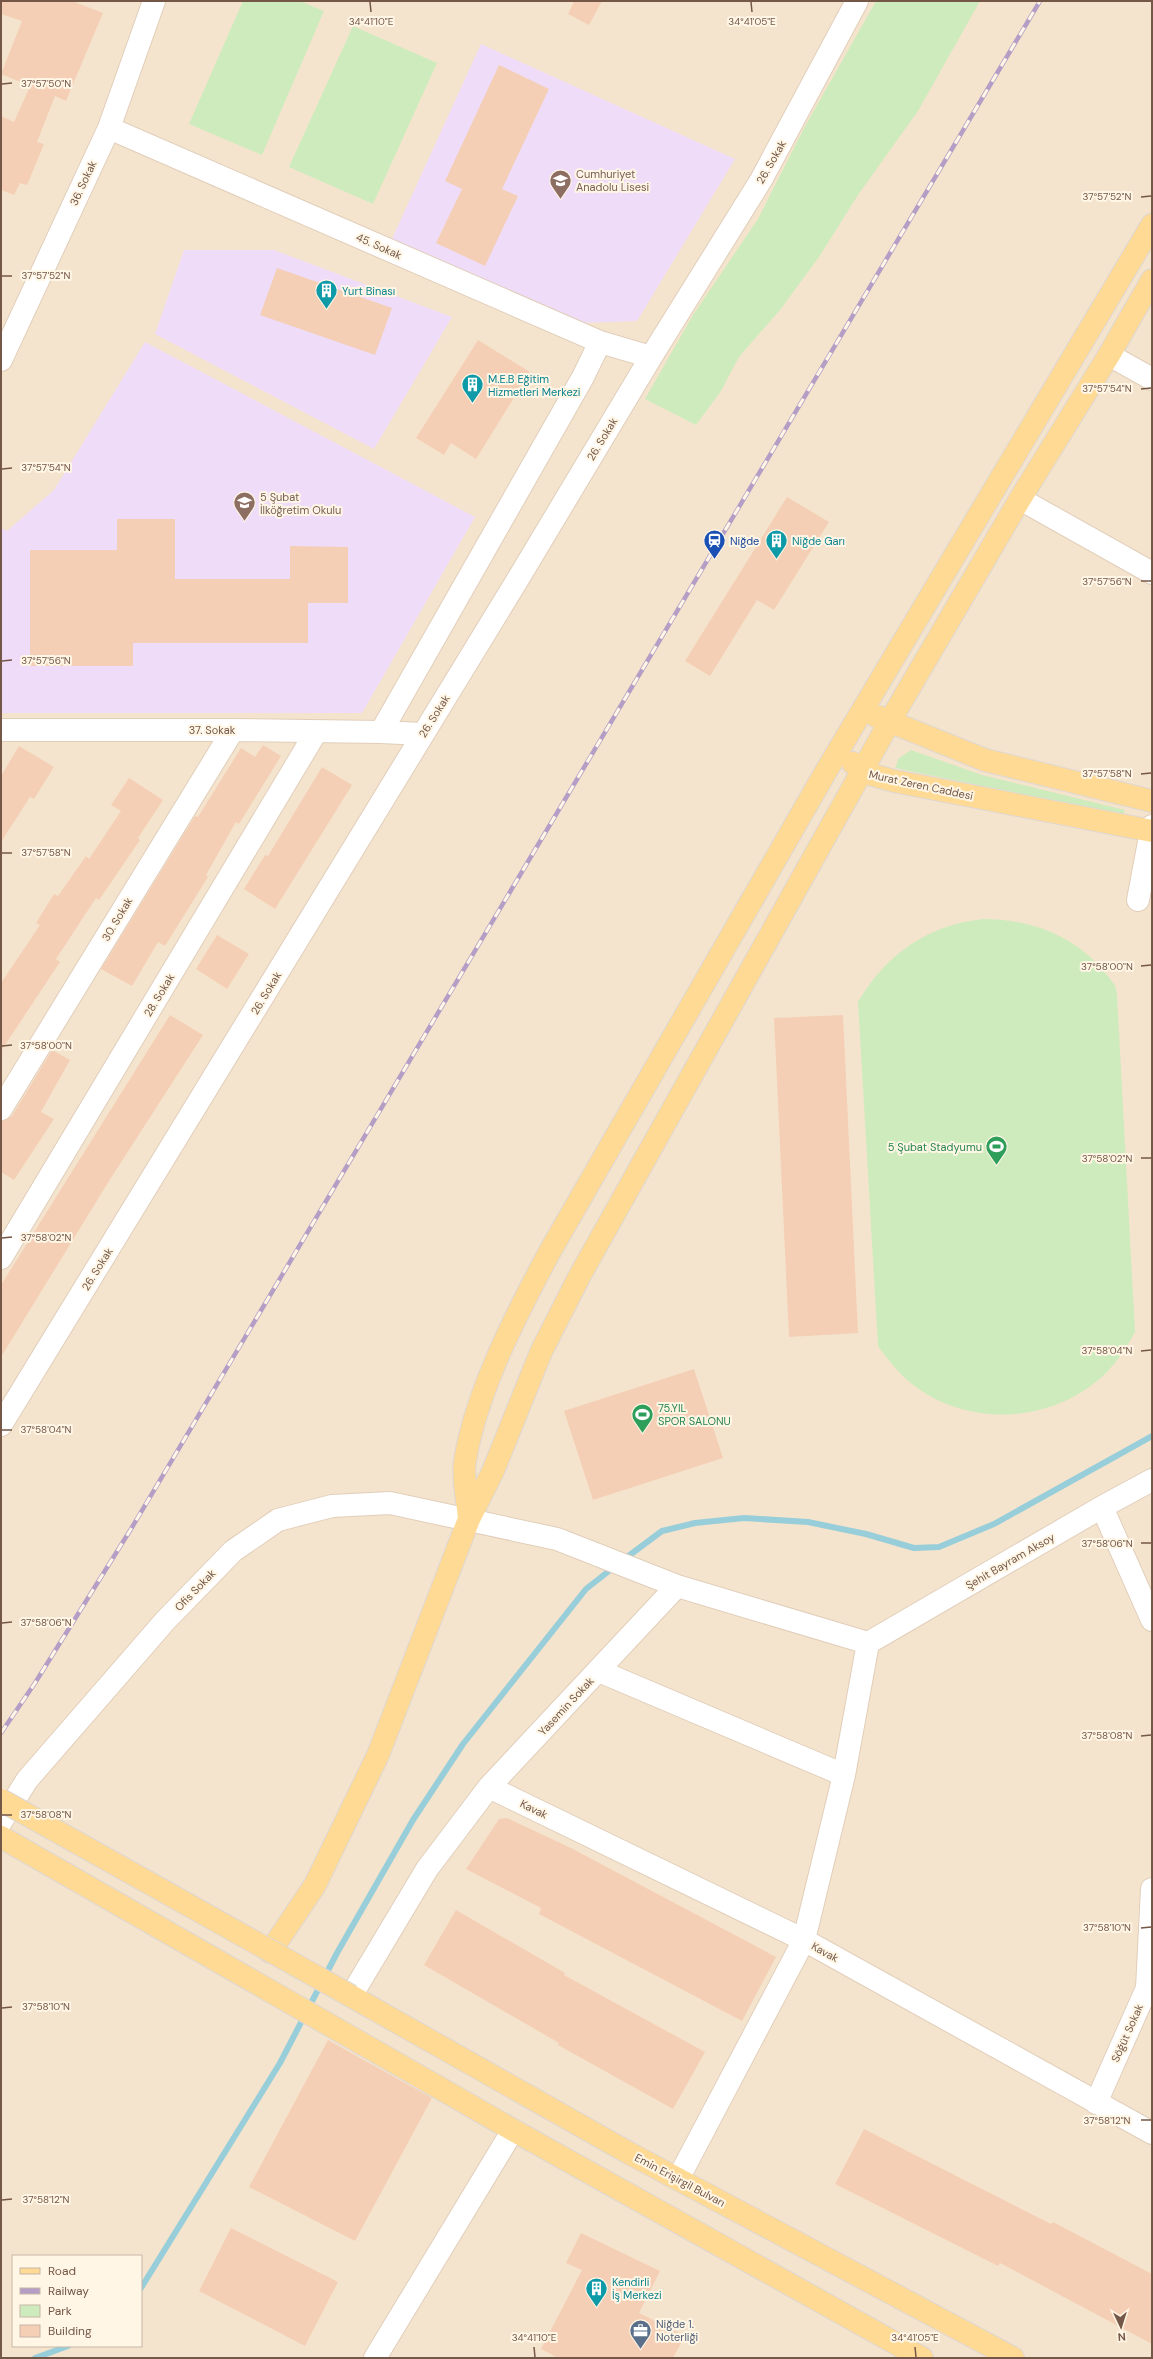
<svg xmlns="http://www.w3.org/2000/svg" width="1153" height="2359" viewBox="0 0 1153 2359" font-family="'DM Sans',sans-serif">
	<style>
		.residential { fill: #f5e4cd; fill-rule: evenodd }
		.education { fill: #efdcf9 }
		.green { fill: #ceebbd }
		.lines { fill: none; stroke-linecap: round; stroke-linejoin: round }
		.stream { stroke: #98ced9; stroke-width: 6 }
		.building { fill: #f4cfb5 }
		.minor-casing { stroke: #e1ceba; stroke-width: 24 }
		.major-casing { stroke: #ded7d3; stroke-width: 24 }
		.minor { stroke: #fff; stroke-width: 22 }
		.major { stroke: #ffda94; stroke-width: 22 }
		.rail-casing { stroke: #b49ec6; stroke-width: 4.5 }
		.rail { stroke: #fff6e6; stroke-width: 3; stroke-dasharray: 9; stroke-linecap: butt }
		.major-bridge-casing { stroke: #ded7d3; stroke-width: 24; stroke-linecap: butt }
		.major-bridge { stroke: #ffda94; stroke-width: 22 }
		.ticks { fill: none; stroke: #745746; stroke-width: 1.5 }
		.labels { text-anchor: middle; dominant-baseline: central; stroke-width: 4; stroke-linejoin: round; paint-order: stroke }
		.street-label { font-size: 11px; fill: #745746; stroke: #fff6e6 }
		.education-label { font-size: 11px; fill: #785e54; stroke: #fff6e6; text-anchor: start }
		.culture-label { font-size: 11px; fill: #0d838f; stroke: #fff6e6; text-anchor: start }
		.transit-label { font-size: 11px; fill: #164399; stroke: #fff6e6; text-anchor: start }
		.leisure-label { font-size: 11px; fill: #27864d; stroke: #fff6e6; text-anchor: end }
		.service-label { font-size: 11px; fill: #4e5e75; stroke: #fff6e6; text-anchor: start }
		.ticks-label { font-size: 10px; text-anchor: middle; fill: #745746; stroke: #fff6e6; stroke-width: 4; stroke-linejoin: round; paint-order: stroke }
	</style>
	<rect width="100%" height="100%" fill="#fdf2de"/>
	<path class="residential" d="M1 1H1152V2358H1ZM13 2256H141V2346H13Z"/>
	<path class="education" d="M481 44 735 159 637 321 579 323 391 241Z
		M184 250H274L452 317 374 449 155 334Z
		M145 342 475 517 362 713H1V528L7 531 54 490Z"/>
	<path class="green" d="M243 1H300L324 11 262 155 189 124Z
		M876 1H980L918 111 858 195 819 257 780 310 739 357 721 391 696 425 645 399 693 315 758 219 803 130Z
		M353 26 437 63 373 204 289 167Z
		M911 750 982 775 1125 810 1123 815 895 768 899 758Z
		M983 919C1030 919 1073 935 1104 971 1107 976 1115 983 1116 989 1118 996 1117 1006 1118 1013L1135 1332C1127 1347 1118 1361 1105 1374 1054 1423 969 1429 912 1384 899 1374 888 1360 878 1346L858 1002C886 954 928 925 983 919Z"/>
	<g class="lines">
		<path class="stream" d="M623 1560 662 1531 695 1523 744 1518 808 1522 866 1534 914 1548 939 1547 994 1524 1152 1436
			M141 2288 280 2063 337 1953 413 1820 463 1744 586 1589 614 1567
			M35 2358 68 2346"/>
	</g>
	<path class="building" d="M1 1H72L103 13 66 101 55 96 37 142 44 144 27 185 20 183 14 195 1 190V116L14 122 30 86 1 74 22 21 1 14Z
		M574 1H602L589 25 568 14Z
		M499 65 549 89 502 189 518 196 485 266 436 243 462 189 445 181Z
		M277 268 392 308 375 355 260 315Z
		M478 340 530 372 476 459 451 443 444 455 416 438Z
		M787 497 829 522 774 610 757 600 710 676 685 661Z
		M117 519H175V579H290V546L348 547V603H308V643H133V666H30V550H117Z
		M263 745 281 756 239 824 236 822 206 875 208 877 165 946 158 942 132 986 101 969 195 816 198 817 241 748 255 757Z
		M19 746 54 767 34 799 30 797 1 842V776Z
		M322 767 352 785 275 909 244 889 265 855 268 856Z
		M129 778 163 800 138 838 140 840 99 900 96 898 56 959 60 962 1 1051V983L40 925 36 923 54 894 58 896 86 856 89 859 121 811 111 805Z
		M217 935 249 954 227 989 196 969Z
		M170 1015 203 1035 109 1181 1 1357V1285Z
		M843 1015 858 1333 789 1337 774 1018Z
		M52 1050 70 1060 41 1112 54 1119 14 1180 1 1172V1122L12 1116Z
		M694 1369 723 1458 593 1500 564 1411Z
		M507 1818 571 1848 776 1957 742 2021 539 1914 541 1908 466 1869 499 1819Z
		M456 1910 565 1973 564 1975 705 2052 673 2109 558 2045 559 2043 424 1965Z
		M328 2040 432 2098 355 2241 249 2187Z
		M864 2129 1051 2224 1053 2222 1152 2274V2344L1000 2263 998 2266 835 2184Z
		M231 2228 338 2282 305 2346 199 2291Z
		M581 2233 660 2271 639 2313 685 2336 673 2358H558L541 2349 582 2270 566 2263Z"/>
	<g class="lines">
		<defs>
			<path id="minor" d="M109 128 600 342 651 357
				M1109 355 1152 379
				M1 360 109 128 154 1
				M1020 499 1152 573
				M1 730H233L381 732 422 734
				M381 732 583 377 600 342
				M1138 900 1152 826
				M1 1109 233 730
				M1 1258 316 732
				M1 1425 518 579 651 357 761 180 857 1
				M1102 1507 1152 1620
				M868 1643 1102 1507 1152 1480
				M599 1671 844 1775
				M489 1787 804 1940 1152 2133
				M1 1822 27 1780 165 1621 233 1551 278 1520 332 1506 390 1503 557 1539 677 1586
				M351 1996 427 1869 489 1787 677 1586 868 1643
				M1096 2103 1147 1988 1152 1889
				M678 2179 804 1940 844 1775 868 1643
				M375 2358 513 2130"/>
			<path id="major" d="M876 716 985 760 1152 801
				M853 763 862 772 894 781 1152 831
				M469 1519C468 1502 462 1477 465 1461 476 1392 516 1315 549 1253L825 773 1152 225
				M1 1837 513 2130 922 2358
				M270 1952 315 1885 378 1755 469 1519 493 1471 541 1352 579 1277 890 721 1020 499 1109 355 1152 280
				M351 1996 629 2153 1013 2358"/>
		</defs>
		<use href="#minor" class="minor-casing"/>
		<use href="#major" class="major-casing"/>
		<use href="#minor" class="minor"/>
		<use href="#major" class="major"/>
		<defs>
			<path id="rail" d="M1 1733 35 1683 131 1529 1040 1"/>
		</defs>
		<use href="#rail" class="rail-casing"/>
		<use href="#rail" class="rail"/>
		<defs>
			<path id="major-bridge" d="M1 1800 351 1996"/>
		</defs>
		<use href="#major-bridge" class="major-bridge-casing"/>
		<use href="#major-bridge" class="major-bridge"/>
	</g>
	<path class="ticks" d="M370 2 371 12M751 2 752 12M2 84 12 83M1141 197 1151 196M2 276H12M1141 389 1151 388M2 469 12 468M1141 581H1151M2 661 12 660M1141 774 1151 773M2 853H12M1141 966 1151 965M2 1046 12 1045M1141 1158H1151M2 1238 12 1237M1141 1351 1151 1350M2 1430H12M1141 1543H1151M2 1623 12 1622M1141 1736 1151 1735M2 1815H12M1141 1928 1151 1927M2 2008 12 2007M1141 2120H1151M2 2200 12 2199M534 2347 535 2357M915 2347 916 2357"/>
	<defs>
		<symbol id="school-pin" viewBox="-11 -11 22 30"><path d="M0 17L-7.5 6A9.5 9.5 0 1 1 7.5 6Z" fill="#8d6e63" stroke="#fff6e6"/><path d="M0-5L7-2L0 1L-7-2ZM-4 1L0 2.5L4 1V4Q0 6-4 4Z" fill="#fff"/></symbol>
		<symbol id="building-pin" viewBox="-11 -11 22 30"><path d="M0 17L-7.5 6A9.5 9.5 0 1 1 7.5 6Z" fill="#0f9aa8" stroke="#fff6e6"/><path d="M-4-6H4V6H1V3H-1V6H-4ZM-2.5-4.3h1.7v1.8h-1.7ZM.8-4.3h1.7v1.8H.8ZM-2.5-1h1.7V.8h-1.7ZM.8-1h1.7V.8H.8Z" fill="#fff"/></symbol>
		<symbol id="station-pin" viewBox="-11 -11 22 30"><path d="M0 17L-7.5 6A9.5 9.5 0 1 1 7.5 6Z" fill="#1a4fb4" stroke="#fff6e6"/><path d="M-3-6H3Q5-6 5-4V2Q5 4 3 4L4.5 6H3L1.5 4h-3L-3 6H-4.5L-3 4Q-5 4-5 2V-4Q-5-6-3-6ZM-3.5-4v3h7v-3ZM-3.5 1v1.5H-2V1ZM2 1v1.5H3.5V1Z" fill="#fff"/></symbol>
		<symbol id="stadium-pin" viewBox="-11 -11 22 30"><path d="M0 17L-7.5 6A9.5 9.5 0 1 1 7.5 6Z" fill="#2e9e5b" stroke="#fff6e6"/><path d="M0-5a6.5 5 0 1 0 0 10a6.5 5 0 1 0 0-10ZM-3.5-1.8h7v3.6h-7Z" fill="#fff"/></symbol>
		<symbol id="office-pin" viewBox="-11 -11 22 30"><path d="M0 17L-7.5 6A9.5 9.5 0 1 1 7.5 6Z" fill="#5c6f8a" stroke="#fff6e6"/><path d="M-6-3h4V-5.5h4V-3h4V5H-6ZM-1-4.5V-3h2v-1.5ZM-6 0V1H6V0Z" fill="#fff"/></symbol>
	</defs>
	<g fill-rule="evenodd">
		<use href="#school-pin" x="548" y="168" width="25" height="34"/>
		<use href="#building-pin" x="314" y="278" width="25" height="34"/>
		<use href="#building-pin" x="460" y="372" width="25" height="34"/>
		<use href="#school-pin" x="232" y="490" width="25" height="34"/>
		<use href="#station-pin" x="702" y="528" width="25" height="34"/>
		<use href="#building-pin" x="764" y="528" width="25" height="34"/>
		<use href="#stadium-pin" x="984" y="1134" width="25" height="34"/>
		<use href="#stadium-pin" x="630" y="1402" width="25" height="34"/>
		<use href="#building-pin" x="584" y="2276" width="25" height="34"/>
		<use href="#office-pin" x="628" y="2318" width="25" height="34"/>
	</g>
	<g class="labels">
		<g class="street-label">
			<text transform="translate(771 162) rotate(-60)">26. Sokak</text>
			<text transform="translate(83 183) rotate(-65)">36. Sokak</text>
			<text transform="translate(379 246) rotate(24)">45. Sokak</text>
			<text transform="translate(602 439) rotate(-59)">26. Sokak</text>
			<text transform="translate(434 716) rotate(-58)">26. Sokak</text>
			<text x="212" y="730">37. Sokak</text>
			<text transform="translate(921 785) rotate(12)">Murat Zeren Caddesi</text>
			<text transform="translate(117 919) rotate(-59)">30. Sokak</text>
			<text transform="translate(266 993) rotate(-59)">26. Sokak</text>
			<text transform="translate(159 995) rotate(-59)">28. Sokak</text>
			<text transform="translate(97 1269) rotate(-58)">26. Sokak</text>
			<text transform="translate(1010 1561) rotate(-30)">Şehit Bayram Aksoy</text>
			<text transform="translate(195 1590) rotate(-46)">Ofis Sokak</text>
			<text transform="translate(566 1706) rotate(-47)">Yasemin Sokak</text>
			<text transform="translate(534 1809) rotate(26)">Kavak</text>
			<text transform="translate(825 1952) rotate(29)">Kavak</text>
			<text transform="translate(1127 2033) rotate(-66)">Söğüt Sokak</text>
			<text transform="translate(680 2180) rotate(28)">Emin Erişirgil Bulvarı</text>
		</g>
		<g class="education-label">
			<text x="576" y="174">Cumhuriyet<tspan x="576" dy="13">Anadolu Lisesi</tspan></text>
			<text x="260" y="497">5 Şubat<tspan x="260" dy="13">İlköğretim Okulu</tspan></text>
		</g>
		<g class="culture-label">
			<text x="342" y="291">Yurt Binası</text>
			<text x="488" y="379">M.E.B Eğitim<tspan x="488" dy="13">Hizmetleri Merkezi</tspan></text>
			<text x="792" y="541">Niğde Garı</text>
			<text x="612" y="2282">Kendirli<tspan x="612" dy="13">İş Merkezi</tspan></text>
		</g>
		<g class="transit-label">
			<text x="730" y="541">Niğde</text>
		</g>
		<g class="leisure-label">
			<text x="982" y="1147">5 Şubat Stadyumu</text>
			<text x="658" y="1408" text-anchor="start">75.YIL<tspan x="658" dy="13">SPOR SALONU</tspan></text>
		</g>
		<g class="service-label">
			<text x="656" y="2324">Niğde 1.<tspan x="656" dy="13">Noterliği</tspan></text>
		</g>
	</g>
	<g class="ticks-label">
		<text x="371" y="25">34°41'10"E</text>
		<text x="752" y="25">34°41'05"E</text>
		<text x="46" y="87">37°57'50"N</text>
		<text x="1107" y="200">37°57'52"N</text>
		<text x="46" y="279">37°57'52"N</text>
		<text x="1107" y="392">37°57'54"N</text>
		<text x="46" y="471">37°57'54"N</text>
		<text x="1107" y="585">37°57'56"N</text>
		<text x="46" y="664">37°57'56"N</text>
		<text x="1107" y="777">37°57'58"N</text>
		<text x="46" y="856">37°57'58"N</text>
		<text x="1107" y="970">37°58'00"N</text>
		<text x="46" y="1049">37°58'00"N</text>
		<text x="1107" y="1162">37°58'02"N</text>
		<text x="46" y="1241">37°58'02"N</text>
		<text x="1107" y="1354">37°58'04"N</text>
		<text x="46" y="1433">37°58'04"N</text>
		<text x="1107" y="1547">37°58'06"N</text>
		<text x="46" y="1626">37°58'06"N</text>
		<text x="1107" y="1739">37°58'08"N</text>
		<text x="46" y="1818">37°58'08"N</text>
		<text x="1107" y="1931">37°58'10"N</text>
		<text x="46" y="2010">37°58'10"N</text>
		<text x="1107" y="2124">37°58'12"N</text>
		<text x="46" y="2203">37°58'12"N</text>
		<text x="534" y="2341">34°41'10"E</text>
		<text x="915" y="2341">34°41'05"E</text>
	</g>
	<rect width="1153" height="2359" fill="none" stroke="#745746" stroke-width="4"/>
	<rect x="12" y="2255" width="130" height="92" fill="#fff6e6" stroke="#c7b6a6"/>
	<rect x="20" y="2268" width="20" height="6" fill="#ffda94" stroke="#c7b6a6"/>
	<text x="48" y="2275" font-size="12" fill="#745746">Road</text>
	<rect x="20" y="2288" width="20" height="6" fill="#b49ec6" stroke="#c7b6a6"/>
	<text x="48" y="2295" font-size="12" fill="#745746">Railway</text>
	<rect x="20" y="2305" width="20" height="12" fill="#ceebbd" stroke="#c7b6a6"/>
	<text x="48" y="2315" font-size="12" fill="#745746">Park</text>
	<rect x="20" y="2325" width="20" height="12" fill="#f4cfb5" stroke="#c7b6a6"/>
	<text x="48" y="2335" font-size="12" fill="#745746">Building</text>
	<g transform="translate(1121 2327) rotate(176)" stroke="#fff6e6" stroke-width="3" paint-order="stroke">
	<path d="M0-3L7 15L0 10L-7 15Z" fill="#745746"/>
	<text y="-6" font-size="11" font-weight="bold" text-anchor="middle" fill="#745746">N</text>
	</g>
</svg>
